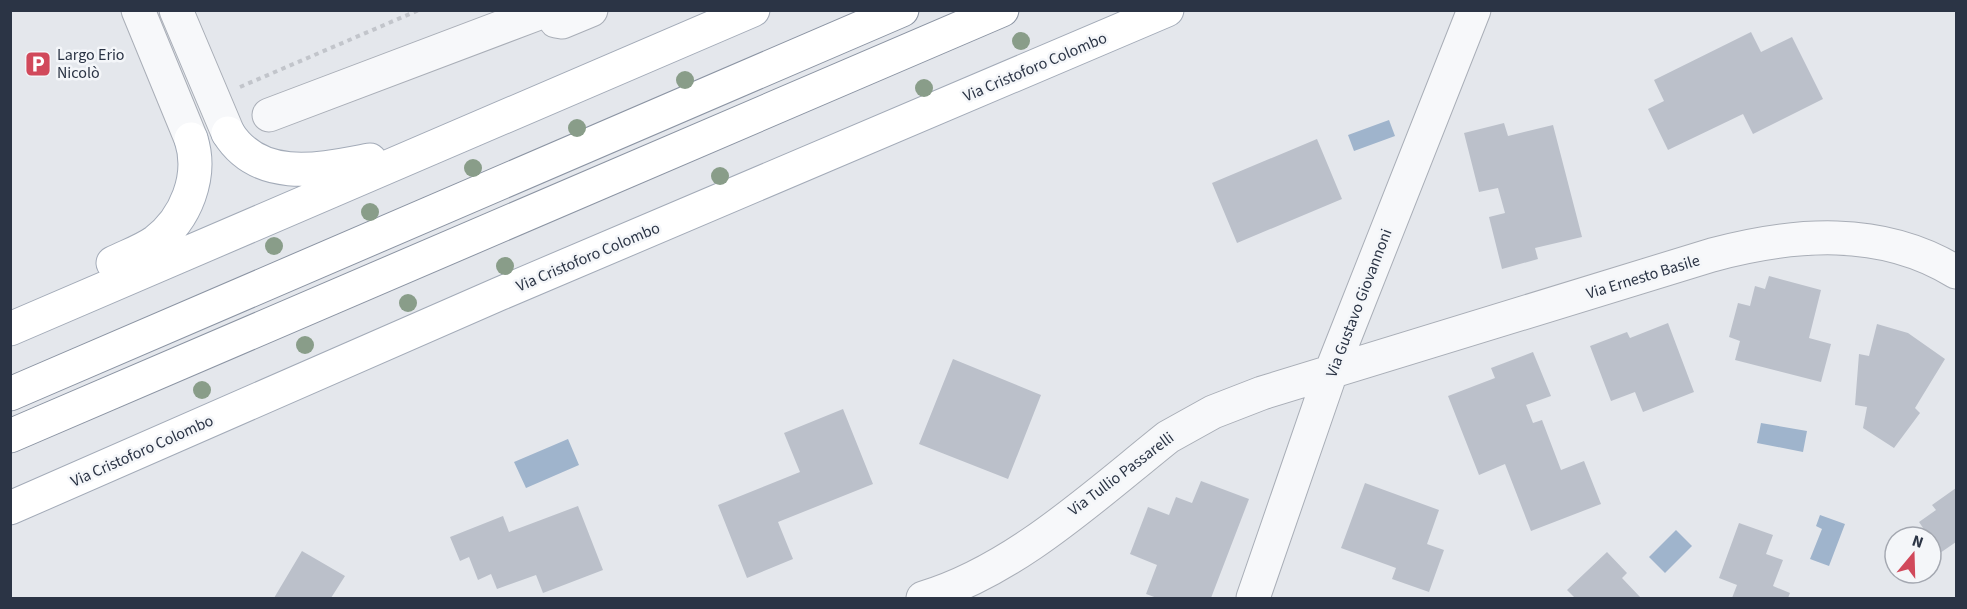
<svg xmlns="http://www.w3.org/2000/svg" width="1967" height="609" viewBox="0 0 1967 609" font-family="'Source Sans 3',sans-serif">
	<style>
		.water { fill: #9fb4cc }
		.building { fill: #bbc0ca }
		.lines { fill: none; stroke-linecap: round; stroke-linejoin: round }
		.minor-casing { stroke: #a9aeb7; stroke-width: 35 }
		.major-casing { stroke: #a3abb8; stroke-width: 35 }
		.highway-casing { stroke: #8b94a3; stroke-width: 35 }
		.path { stroke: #c2c5cb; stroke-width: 4; stroke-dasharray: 4.5 4.5; stroke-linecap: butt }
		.minor { stroke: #f7f8fa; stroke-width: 33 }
		.major { stroke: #fff; stroke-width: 33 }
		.highway { stroke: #fff; stroke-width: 33 }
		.tree { fill: #899d89 }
		.labels { text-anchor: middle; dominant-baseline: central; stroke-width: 5; stroke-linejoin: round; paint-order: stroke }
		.poi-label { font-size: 16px; fill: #2b3445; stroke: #f4f6f9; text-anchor: start }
		.street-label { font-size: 16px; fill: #2b3445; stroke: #f4f6f9 }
	</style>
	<rect width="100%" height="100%" fill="#e4e7ec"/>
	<path class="water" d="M1389 120 1395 136 1354 151 1348 135Z
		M1761 423 1807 431 1803 452 1757 443Z
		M568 439 579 465 526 488 514 462Z
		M1820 515 1845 524 1829 566 1810 559 1822 529 1816 526Z
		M1676 530 1692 546 1665 573 1649 557Z"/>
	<path class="building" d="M1751 32 1761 52 1792 37 1823 99 1753 134 1743 114 1668 150 1648 109 1664 101 1654 80Z
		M1504 123 1508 136 1553 125 1582 237 1535 248 1538 259 1502 269 1489 217 1505 213 1498 188 1479 192 1464 133Z
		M1317 139 1342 199 1237 243 1212 183Z
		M1769 276 1821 290 1809 338 1831 344 1821 382 1735 360 1740 341 1729 337 1738 303 1750 306 1755 286 1765 289Z
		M1668 323 1694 392 1643 412 1635 392 1611 401 1590 346 1627 332 1630 338Z
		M1877 324 1908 333 1945 359 1915 408 1920 413 1894 448 1863 428 1867 407 1855 405 1859 354 1869 356Z
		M1533 352 1551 396 1526 405 1533 423 1542 420 1561 470 1584 461 1601 504 1531 531 1505 464 1479 475 1448 396 1495 378 1491 368Z
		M953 359 1041 395 1008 479 919 444Z
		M843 409 873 484 778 522 793 559 747 578 718 505 800 472 784 433Z
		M1201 481 1249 499 1211 598H1157L1146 594 1157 565 1130 554 1148 507 1169 515 1176 497 1192 503Z
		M1365 483 1439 510 1427 544 1444 550 1429 592 1392 579 1396 568 1341 548Z
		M1956 488V542L1940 553 1919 522 1936 510 1932 505Z
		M578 506 603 570 543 593 536 575 497 589 491 574 478 580 469 557 460 561 450 537 503 516 509 532Z
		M1739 523 1773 535 1766 554 1783 560 1773 586 1790 593 1788 598H1732L1737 585 1719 578Z
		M302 551 345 576 331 598H274Z
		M1607 552 1627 573 1622 578 1641 598H1575L1567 590Z"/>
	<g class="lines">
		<defs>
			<path id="minor" d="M138 10 191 139
				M176 10 228 133
				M552 10 556 21 562 22 591 10
				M269 115 547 10
				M923 598C1014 571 1094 496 1168 437L1213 412 1262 393 1712 255C1794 233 1881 226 1956 272
				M1253 598 1331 372 1474 10"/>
			<path id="major" d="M228 133C260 184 322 169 370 160
				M113 263C127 256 142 251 155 242 186 219 203 176 191 139
				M10 329 753 10
				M10 508 499 294 1167 10"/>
			<path id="highway" d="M10 394 902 10
				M10 436 1002 10"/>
		</defs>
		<use href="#minor" class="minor-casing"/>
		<use href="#major" class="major-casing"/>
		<use href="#highway" class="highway-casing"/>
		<path class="path" d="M240 87 419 10"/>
		<use href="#minor" class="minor"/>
		<use href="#major" class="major"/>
		<use href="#highway" class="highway"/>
	</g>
	<g class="tree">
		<circle cx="1021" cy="41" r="9"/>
		<circle cx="685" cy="80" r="9"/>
		<circle cx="924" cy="88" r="9"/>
		<circle cx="577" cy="128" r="9"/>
		<circle cx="473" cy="168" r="9"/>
		<circle cx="720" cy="176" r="9"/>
		<circle cx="370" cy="212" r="9"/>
		<circle cx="274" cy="246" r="9"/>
		<circle cx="505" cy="266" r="9"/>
		<circle cx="408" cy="303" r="9"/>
		<circle cx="305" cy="345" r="9"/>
		<circle cx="202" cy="390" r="9"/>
	</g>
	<defs>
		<symbol id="parking-square" viewBox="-11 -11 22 22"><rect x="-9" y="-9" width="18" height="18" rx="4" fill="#d1495b" stroke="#f4f6f9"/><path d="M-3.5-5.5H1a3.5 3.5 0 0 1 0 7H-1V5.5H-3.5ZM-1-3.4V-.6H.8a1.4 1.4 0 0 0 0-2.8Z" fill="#fff"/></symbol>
	</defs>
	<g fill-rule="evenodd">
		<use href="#parking-square" x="23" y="49" width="30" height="30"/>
	</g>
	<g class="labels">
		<g class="poi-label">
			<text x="57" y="55">Largo Erio<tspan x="57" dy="18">Nicolò</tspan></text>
		</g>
		<g class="street-label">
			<text transform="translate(1035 67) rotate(-23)">Via Cristoforo Colombo</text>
			<text transform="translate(588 257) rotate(-23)">Via Cristoforo Colombo</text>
			<text transform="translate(1643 277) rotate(-17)">Via Ernesto Basile</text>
			<text transform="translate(1359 303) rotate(-69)">Via Gustavo Giovannoni</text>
			<text transform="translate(142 451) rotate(-24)">Via Cristoforo Colombo</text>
			<text transform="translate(1121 474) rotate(-37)">Via Tullio Passarelli</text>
		</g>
	</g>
	<rect width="1967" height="609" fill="none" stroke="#2b3445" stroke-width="24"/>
	<g transform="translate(1913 555) rotate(19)"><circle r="28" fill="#f4f6f9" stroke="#a4a8b1" stroke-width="1.5"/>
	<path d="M0-4.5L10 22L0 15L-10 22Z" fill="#d1495b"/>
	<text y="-9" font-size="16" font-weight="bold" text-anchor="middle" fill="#2b3445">N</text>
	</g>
</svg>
